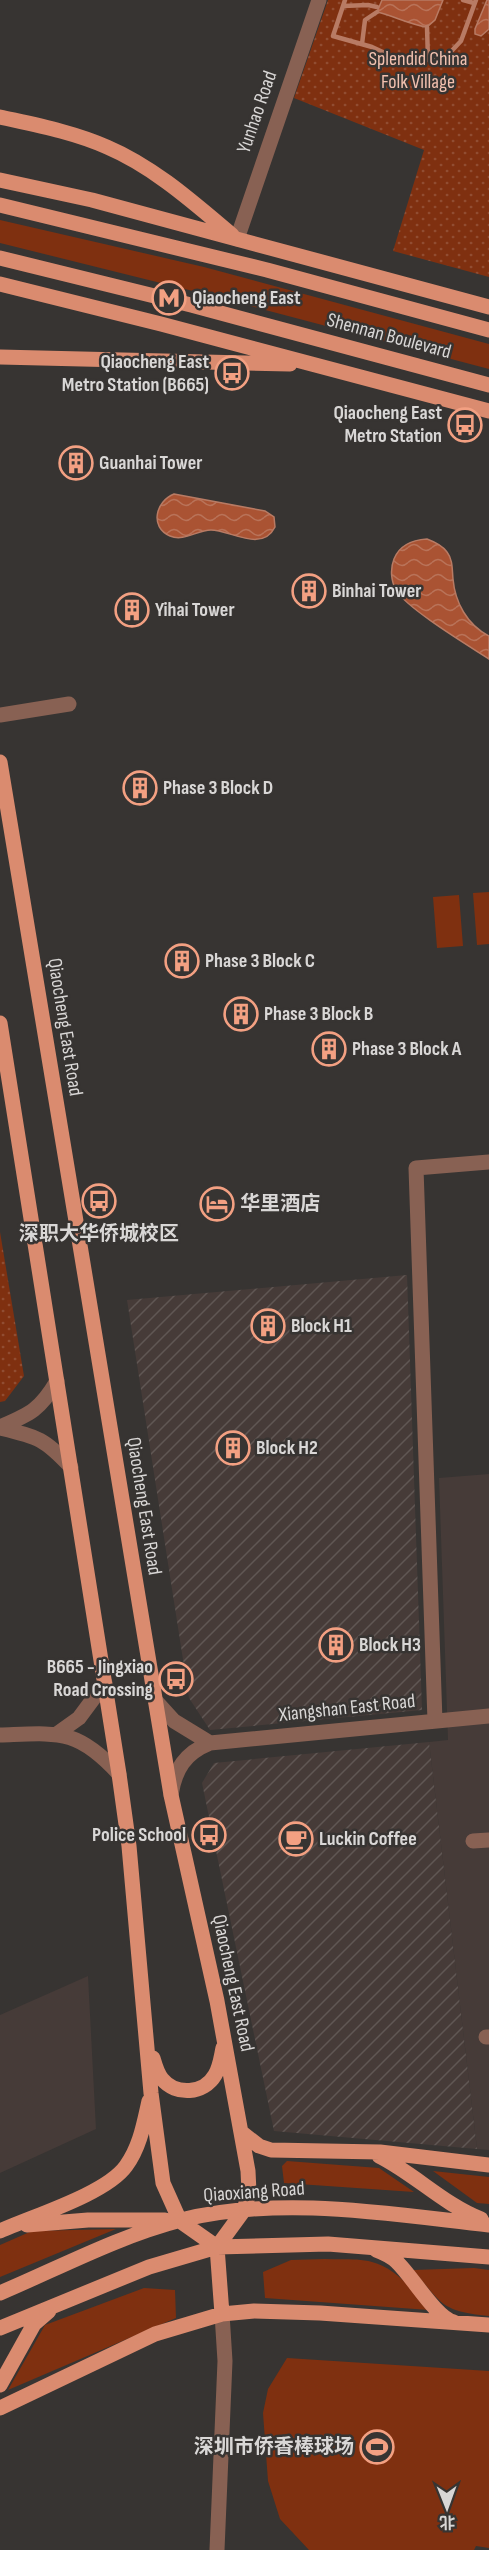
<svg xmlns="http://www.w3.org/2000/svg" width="489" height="2550" viewBox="0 0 489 2550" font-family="'Sofia Sans Condensed','Noto Sans SC',sans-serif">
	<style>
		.built { fill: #463b38 }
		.industrial { fill: url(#industrial-furrows) }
		.grass { fill: #7f3010 }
		.park { fill: url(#park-dots) }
		.water { fill: url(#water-waves); stroke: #b87b64; stroke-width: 1.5 }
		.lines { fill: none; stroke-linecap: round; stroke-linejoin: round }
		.stream { stroke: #b87b64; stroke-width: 4.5 }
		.minor { stroke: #886153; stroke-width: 15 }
		.major { stroke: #da8b6f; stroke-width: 15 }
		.labels { text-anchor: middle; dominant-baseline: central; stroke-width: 5; stroke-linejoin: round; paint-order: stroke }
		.park-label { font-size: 20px; fill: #f2c1af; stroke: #373432 }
		.street-label { font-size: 20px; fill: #d9d7d6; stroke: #373432 }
		.poi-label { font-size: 20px; font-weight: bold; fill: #d9d7d6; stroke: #373432; text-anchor: start }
	</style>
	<defs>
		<pattern id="industrial-furrows" width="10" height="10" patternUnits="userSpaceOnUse" patternTransform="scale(1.5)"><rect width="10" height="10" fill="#463b38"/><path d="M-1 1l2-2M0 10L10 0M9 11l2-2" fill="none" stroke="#605754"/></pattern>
		<pattern id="park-dots" width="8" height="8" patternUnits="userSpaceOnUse" patternTransform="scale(1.5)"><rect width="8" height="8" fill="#7f3010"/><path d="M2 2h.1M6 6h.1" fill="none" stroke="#914d32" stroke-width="1.8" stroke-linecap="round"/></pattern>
		<pattern id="water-waves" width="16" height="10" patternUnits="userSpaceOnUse" patternTransform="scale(1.5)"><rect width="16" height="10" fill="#aa5333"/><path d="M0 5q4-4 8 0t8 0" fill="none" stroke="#b97359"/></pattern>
	</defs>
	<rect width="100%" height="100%" fill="#373432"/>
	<path class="built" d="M489 1474V2150L477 2149 429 1742 448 1740 439 1478Z
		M88 1976 96 2129 0 2173V2015Z"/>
	<path class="industrial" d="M407 1275 422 1710 210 1730 189 1698 127 1300Z
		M429 1742 477 2149 274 2131 202 1783 214 1763Z"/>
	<path class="grass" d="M0 220 204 267 489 344V369L197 292 0 243Z
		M489 892V944L477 945 473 893Z
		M459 895 463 946 437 948 433 897Z
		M287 2161 379 2168 414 2192 284 2183 282 2166Z
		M433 2171 489 2177V2204L477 2203Z
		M116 2229 0 2277V2245L32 2231Z
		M325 2259C340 2260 358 2258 372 2262 396 2268 414 2291 429 2310L265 2298 263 2272 291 2260Z
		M474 2268 489 2270V2316C441 2311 443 2305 413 2270Z
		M144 2288 175 2290 176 2318 8 2390 45 2325Z
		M287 2358 489 2371V2548L476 2546 474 2550H309L280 2519 268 2481 263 2413 268 2389Z"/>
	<path class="park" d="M328 0H489V277L393 251 424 150 294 98Z
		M0 1232 24 1376 5 1401 0 1402Z"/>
	<path class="water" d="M382 0H443L435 20 427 27C411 25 394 16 377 12Z
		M487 0H489V29L481 36 475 34V29Z
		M174 494 265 511 274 517 275 527C262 553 230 530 211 530 197 530 184 542 170 536 149 527 156 501 174 494Z
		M427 539C435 542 442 545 447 552 453 560 452 569 453 579 455 602 467 625 489 636V659C469 646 406 608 396 590 391 581 390 569 394 559 400 544 413 540 427 539Z"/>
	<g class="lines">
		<path class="stream" d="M345 0 333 36 372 47 400 60 444 59 461 41 476 0
			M463 0 474 3
			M343 6 368 5 377 7
			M427 27 428 60
			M362 44 365 20 377 12"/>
		<path class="minor" d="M237 239 319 0
			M0 715 69 704
			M0 1427C30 1414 40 1410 57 1381
			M0 1428C38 1437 44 1438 71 1467
			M155 1700 174 1721 210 1743
			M435 1721 416 1168 489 1162
			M58 1733 79 1718 105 1683
			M0 1735C58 1733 77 1728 119 1774
			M171 1795C175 1769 185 1753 210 1743L489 1716
			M473 1841 489 1840
			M486 2037H489
			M217 2550 225 2361 222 2314"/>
		<path class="major" d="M0 117C36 125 73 132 107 147 154 167 194 203 232 235
			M0 180 92 200 489 307
			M0 205 267 270 489 330
			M0 258 191 305 489 385
			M0 284 161 324 489 411
			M0 357 290 364
			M0 762 171 1795 217 2001 248 2171 249 2192 244 2210 217 2247 222 2314
			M0 1023 119 1774 129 1846 151 2093 163 2183 180 2221 217 2247
			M153 2058C155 2065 157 2073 162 2079 176 2096 204 2094 215 2075 220 2067 221 2057 223 2048
			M241 2132 259 2146 271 2150 380 2152 489 2165
			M379 2156C415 2174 443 2204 481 2219
			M27 2225 88 2220H165
			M0 2231C33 2216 106 2194 126 2166 140 2147 144 2123 149 2101
			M376 2250C384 2253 391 2256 397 2262 412 2276 436 2318 454 2322
			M0 2293C59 2268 119 2236 181 2220 281 2195 389 2214 489 2225
			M0 2328 149 2267 217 2247 328 2244 489 2257
			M0 2385 34 2324 49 2311
			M0 2408 155 2334 222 2314 254 2311 320 2313 489 2325"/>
	</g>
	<defs>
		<symbol id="metro-ring" viewBox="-11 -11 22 22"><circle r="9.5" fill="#373432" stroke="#f3a082" stroke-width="1.5"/><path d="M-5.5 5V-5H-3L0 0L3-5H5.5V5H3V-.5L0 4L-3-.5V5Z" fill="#f3a082"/></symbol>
		<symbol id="bus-ring" viewBox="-11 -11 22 22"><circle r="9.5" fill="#373432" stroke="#f3a082" stroke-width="1.5"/><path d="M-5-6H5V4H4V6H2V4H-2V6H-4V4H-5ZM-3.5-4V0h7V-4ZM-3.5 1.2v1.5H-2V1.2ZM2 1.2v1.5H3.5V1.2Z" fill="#f3a082"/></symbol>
		<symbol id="building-ring" viewBox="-11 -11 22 22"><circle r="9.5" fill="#373432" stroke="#f3a082" stroke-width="1.5"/><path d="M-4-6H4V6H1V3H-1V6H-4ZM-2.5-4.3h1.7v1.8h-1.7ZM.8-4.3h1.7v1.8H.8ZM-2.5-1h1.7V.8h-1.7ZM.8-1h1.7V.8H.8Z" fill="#f3a082"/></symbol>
		<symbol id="hotel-ring" viewBox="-11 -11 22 22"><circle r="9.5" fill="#373432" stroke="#f3a082" stroke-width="1.5"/><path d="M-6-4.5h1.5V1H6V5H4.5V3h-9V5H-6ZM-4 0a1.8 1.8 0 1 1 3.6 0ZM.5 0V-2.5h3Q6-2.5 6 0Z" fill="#f3a082"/></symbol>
		<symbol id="cafe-ring" viewBox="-11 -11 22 22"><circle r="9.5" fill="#373432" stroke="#f3a082" stroke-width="1.5"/><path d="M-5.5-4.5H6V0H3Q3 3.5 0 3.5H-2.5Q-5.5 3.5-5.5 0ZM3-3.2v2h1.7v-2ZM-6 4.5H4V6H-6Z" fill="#f3a082"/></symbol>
		<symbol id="stadium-ring" viewBox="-11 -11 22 22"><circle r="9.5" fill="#373432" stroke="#f3a082" stroke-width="1.5"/><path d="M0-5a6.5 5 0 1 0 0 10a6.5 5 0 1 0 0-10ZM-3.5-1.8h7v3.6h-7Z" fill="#f3a082"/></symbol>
	</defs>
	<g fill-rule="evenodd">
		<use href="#metro-ring" x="150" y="279" width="38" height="38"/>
		<use href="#bus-ring" x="213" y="354" width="38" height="38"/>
		<use href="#bus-ring" x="446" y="406" width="38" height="38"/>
		<use href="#building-ring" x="57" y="444" width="38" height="38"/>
		<use href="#building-ring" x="290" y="572" width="38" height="38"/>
		<use href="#building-ring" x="113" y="591" width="38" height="38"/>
		<use href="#building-ring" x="121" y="769" width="38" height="38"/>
		<use href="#building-ring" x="163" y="942" width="38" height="38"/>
		<use href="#building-ring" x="222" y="995" width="38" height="38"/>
		<use href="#building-ring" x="310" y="1030" width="38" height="38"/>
		<use href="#bus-ring" x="80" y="1182" width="38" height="38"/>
		<use href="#hotel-ring" x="198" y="1185" width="38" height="38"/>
		<use href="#building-ring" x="249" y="1307" width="38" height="38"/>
		<use href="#building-ring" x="214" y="1429" width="38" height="38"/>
		<use href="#building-ring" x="317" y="1626" width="38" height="38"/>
		<use href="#bus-ring" x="157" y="1660" width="38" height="38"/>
		<use href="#bus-ring" x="190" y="1816" width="38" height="38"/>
		<use href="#cafe-ring" x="277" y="1820" width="38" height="38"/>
		<use href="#stadium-ring" x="358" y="2428" width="38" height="38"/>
	</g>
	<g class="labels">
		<g class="park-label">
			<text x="418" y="59">Splendid China<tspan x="418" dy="23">Folk Village</tspan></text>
		</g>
		<g class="street-label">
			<text transform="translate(257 112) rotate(-71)">Yunhao Road</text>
			<text transform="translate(389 336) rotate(15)">Shennan Boulevard</text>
			<text transform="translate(65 1027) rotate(81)">Qiaocheng East Road</text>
			<text transform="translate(144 1506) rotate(81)">Qiaocheng East Road</text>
			<text transform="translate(347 1708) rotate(-6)">Xiangshan East Road</text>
			<text transform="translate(233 1983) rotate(78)">Qiaocheng East Road</text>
			<text transform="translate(254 2192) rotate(-4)">Qiaoxiang Road</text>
		</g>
		<g class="poi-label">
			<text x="192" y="298">Qiaocheng East</text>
			<text x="209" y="362" text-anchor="end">Qiaocheng East<tspan x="209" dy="23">Metro Station (B665)</tspan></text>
			<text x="442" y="413" text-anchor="end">Qiaocheng East<tspan x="442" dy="23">Metro Station</tspan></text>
			<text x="99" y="463">Guanhai Tower</text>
			<text x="332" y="591">Binhai Tower</text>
			<text x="155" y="610">Yihai Tower</text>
			<text x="163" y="788">Phase 3 Block D</text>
			<text x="205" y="961">Phase 3 Block C</text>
			<text x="264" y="1014">Phase 3 Block B</text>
			<text x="352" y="1049">Phase 3 Block A</text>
			<text x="240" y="1204">华里酒店</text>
			<text x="99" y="1234" text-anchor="middle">深职大华侨城校区</text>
			<text x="291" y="1326">Block H1</text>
			<text x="256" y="1448">Block H2</text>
			<text x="359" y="1645">Block H3</text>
			<text x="153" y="1667" text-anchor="end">B665 - Jingxiao<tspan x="153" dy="23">Road Crossing</tspan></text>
			<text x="186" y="1835" text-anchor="end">Police School</text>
			<text x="319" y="1839">Luckin Coffee</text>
			<text x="354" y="2447" text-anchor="end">深圳市侨香棒球场</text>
		</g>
	</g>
	<g transform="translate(447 2508) rotate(179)" stroke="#373432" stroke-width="4.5" paint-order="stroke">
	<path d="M0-4.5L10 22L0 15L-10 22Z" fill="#d9d7d6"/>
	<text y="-9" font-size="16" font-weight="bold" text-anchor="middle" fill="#d9d7d6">北</text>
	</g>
</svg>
